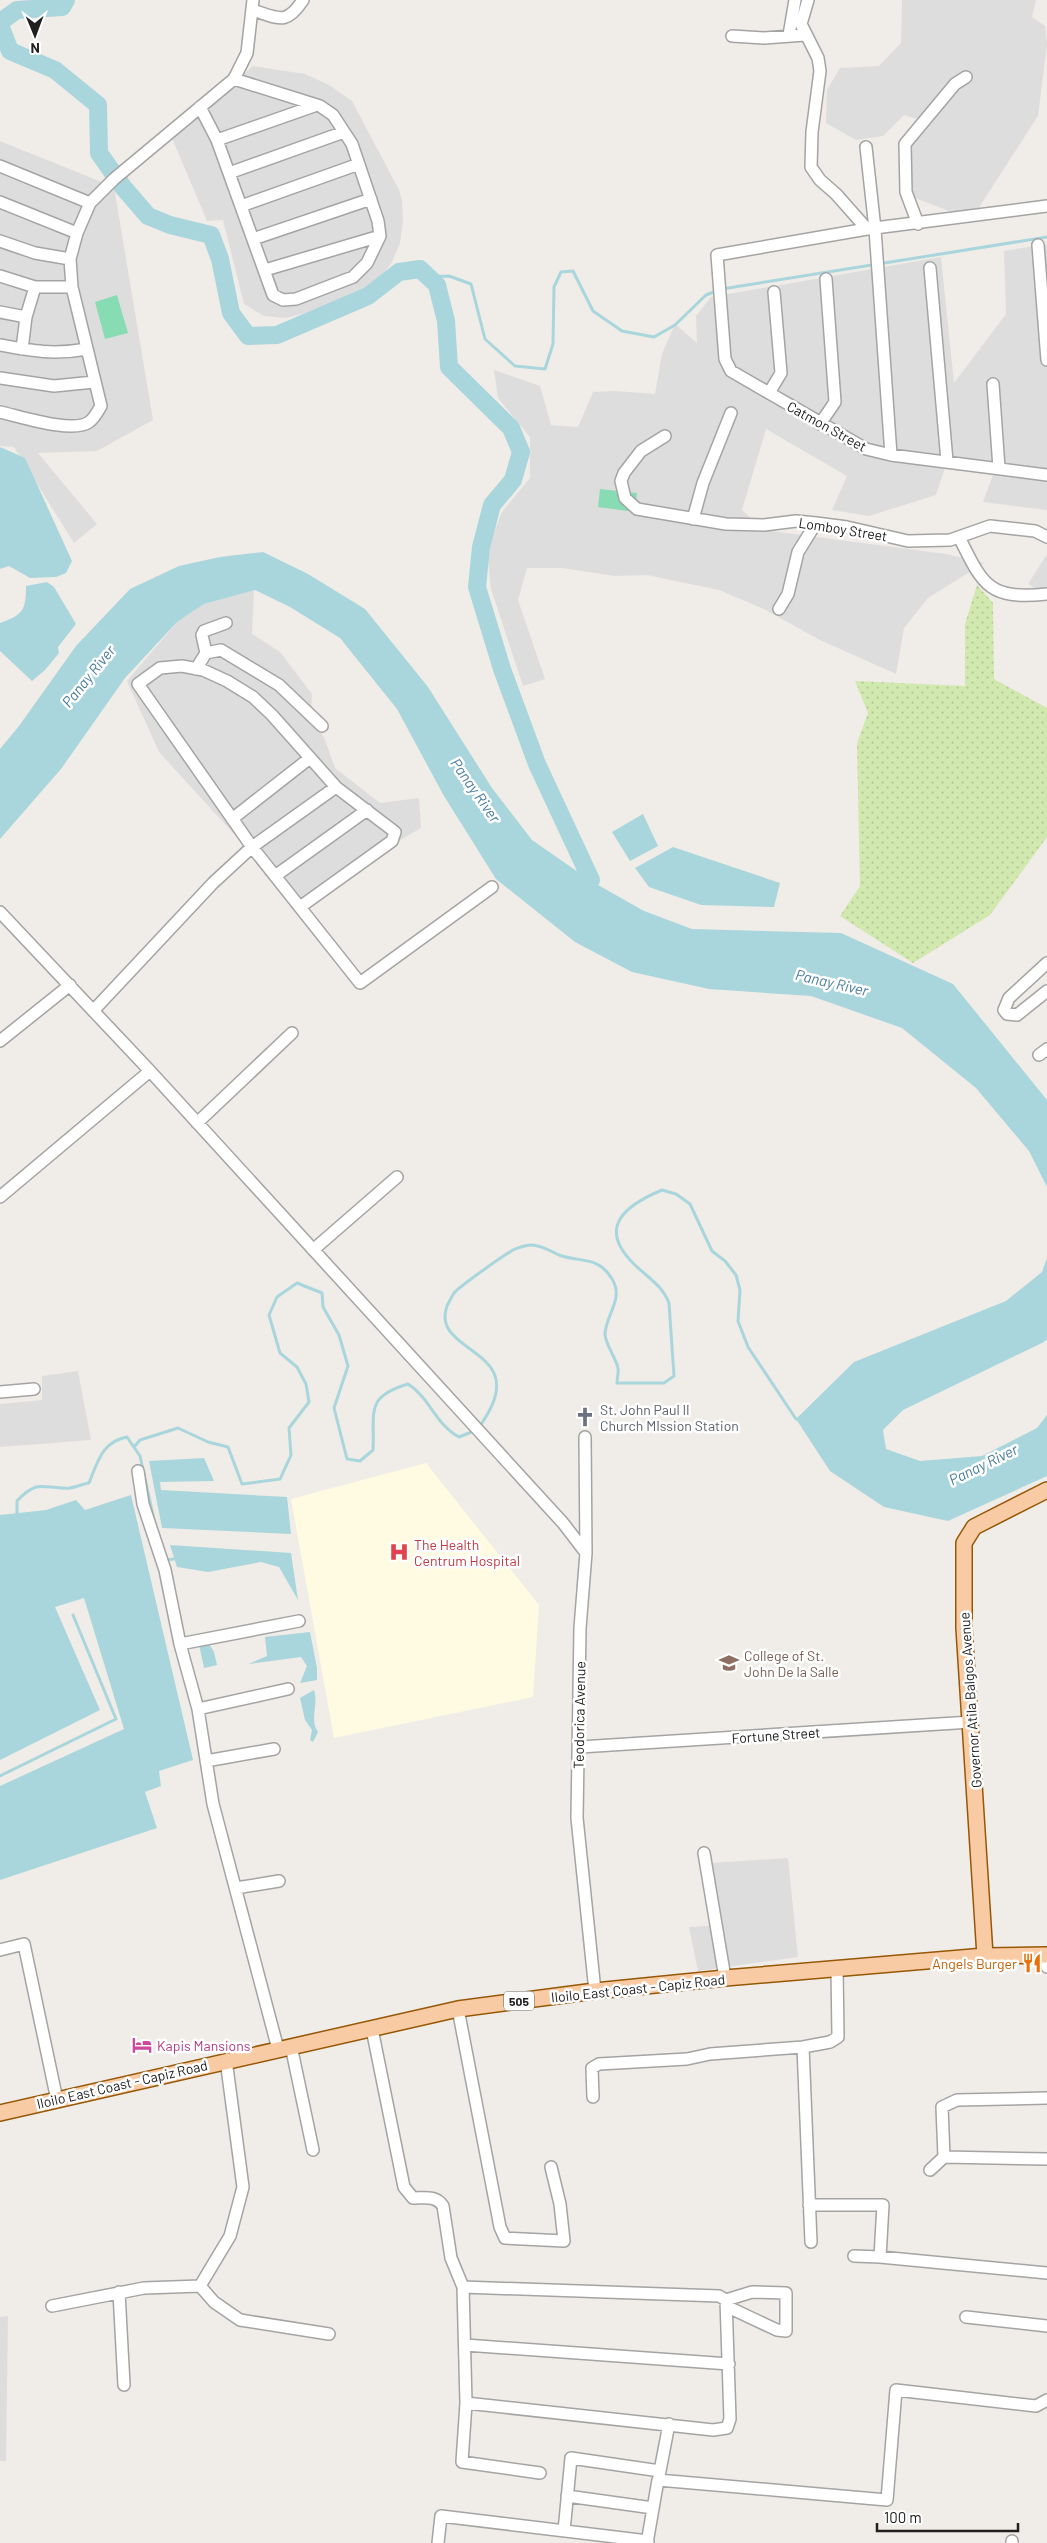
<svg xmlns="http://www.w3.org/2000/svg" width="1047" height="2543" viewBox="0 0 1047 2543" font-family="Barlow,sans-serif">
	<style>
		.residential { fill: #dedddd }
		.education { fill: #fefbe2 }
		.grass { fill: url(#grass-dots) }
		.pitch { fill: #88dcb3 }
		.water { fill: #a9d6dc }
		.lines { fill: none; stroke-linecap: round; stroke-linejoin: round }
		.stream { stroke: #a9d6dc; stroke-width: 3 }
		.river { stroke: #a9d6dc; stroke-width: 18 }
		.minor-casing { stroke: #a4a4a4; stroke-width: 14 }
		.major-casing { stroke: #965806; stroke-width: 18 }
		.minor { stroke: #fff; stroke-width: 11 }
		.major { stroke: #f8cba4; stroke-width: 15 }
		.labels { text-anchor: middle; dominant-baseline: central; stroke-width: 5; stroke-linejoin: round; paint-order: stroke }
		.shield { fill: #fff; stroke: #636363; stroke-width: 1 }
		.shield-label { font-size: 12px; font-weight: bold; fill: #202020 }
		.street-label { font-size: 14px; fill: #202020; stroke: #fff }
		.worship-label { font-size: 14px; fill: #5b616d; stroke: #fff; text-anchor: start }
		.health-label { font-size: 14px; fill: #be3a42; stroke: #fff; text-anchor: start }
		.education-label { font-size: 14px; fill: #785e54; stroke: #fff; text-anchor: start }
		.food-label { font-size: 14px; fill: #c56008; stroke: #fff; text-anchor: end }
		.hotel-label { font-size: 14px; fill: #b23c85; stroke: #fff; text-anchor: start }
		.water-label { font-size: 15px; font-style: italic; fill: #497c9d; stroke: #fff }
	</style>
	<defs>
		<pattern id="grass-dots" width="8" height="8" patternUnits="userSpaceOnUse" patternTransform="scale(1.25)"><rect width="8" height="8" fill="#d1e8af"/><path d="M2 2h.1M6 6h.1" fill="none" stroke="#b3c796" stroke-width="1.8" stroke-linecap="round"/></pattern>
	</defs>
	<rect width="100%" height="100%" fill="#f0ece7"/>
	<path class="residential" d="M902 0H1036L1032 17 1045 26 1047 44 1038 116 978 209 957 214 907 195 911 145 932 123 904 115 883 136 856 140 826 123 827 90 840 68 879 66 901 43Z
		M253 66 305 74 329 85 352 101 399 190 402 200 403 221 400 243 392 262 375 286 325 308 286 318 264 316 244 304 223 220 207 221 172 138Z
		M0 141 114 187 153 420 97 451 38 453 97 524 74 543 14 447 0 446Z
		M1047 244V510L983 502 993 475 945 468 936 495 869 516 832 510 847 476 766 429 742 510 764 530 946 554 984 563 928 598 904 628 896 674 818 639 764 609 719 590 647 575 615 576 562 568H527L518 600 545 679 523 686 491 589 487 550 502 512 530 478V437L498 398 494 370 540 386 551 425 578 427 593 392 616 391 655 394 662 354 675 324 697 343 696 316 711 297 941 257 954 383 1006 314 1004 251Z
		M1047 554V595L1028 584Z
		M254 590 252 634 280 652 312 694 311 712 325 740 335 768 380 803 419 798 421 828 295 901 159 752 127 681 177 622 204 604Z
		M78 1371 91 1440 0 1447V1404L42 1400V1376Z
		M788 1858 798 1957 698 1971 689 1927 723 1925 711 1863Z
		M8 2316 6 2461H0V2317Z"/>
	<path class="education" d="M426 1463 539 1605 533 1697 334 1738 291 1499Z"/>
	<path class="grass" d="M977 585 993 603 994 679 1047 708V837L990 915 913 963 840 916 860 886 857 743 868 713 855 681 965 686V624Z"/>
	<path class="pitch" d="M117 295 128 333 105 339 95 302Z
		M600 489 637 493 635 512 598 507Z"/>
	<path class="water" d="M0 447 25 458 72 561 66 573 56 577 30 578 9 566 0 569Z
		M263 552 308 574 365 609 428 687 492 788 532 840 591 881 644 911 692 929 841 933 953 984 1047 1100V1187L1029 1151 976 1088 902 1028 811 996 709 989 632 972 575 942 496 879 444 796 397 709 340 638 290 607 255 590 204 604 177 622 125 678 61 769 0 839V749L19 726 76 646 130 589 179 566 220 557Z
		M47 582 54 587 76 624 58 647 59 653 45 670 32 681 0 651V623C23 615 26 610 26 586Z
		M643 814 658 846 630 861 612 832Z
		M673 847 780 883 774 907 701 905 649 887 635 868Z
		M1047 1258V1339L1044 1342 903 1410 883 1430 886 1449 920 1461 982 1456 1037 1428 1047 1415V1476L948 1521 884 1507 830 1471 796 1419 854 1362 1006 1301 1042 1272Z
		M204 1458 214 1481 160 1482 161 1490 287 1497 291 1534 162 1528 149 1461Z
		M131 1495 193 1760 159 1771 161 1786 145 1792 157 1828 0 1880V1786L124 1729 84 1598 55 1607 100 1710 0 1760V1515L46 1510 76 1500 85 1510Z
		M170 1545 291 1553 298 1600 279 1567 261 1562 208 1572 177 1567Z
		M310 1632 317 1668V1680L300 1683 307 1666 301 1657 248 1664 267 1656 265 1637Z
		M208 1642 214 1652 217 1665 204 1668 199 1644Z
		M314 1690C319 1704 309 1720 318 1732L313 1742 310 1740 312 1730 305 1720 300 1698Z"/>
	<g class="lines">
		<path class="stream" d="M429 277 449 276 471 284 485 339 515 366 545 369 553 344 554 287 561 272 573 271 593 311 622 331 654 337 675 325 706 295 716 291
			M722 289 1047 237
			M479 1427C538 1347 429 1356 447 1306 449 1302 452 1296 454 1293 461 1285 503 1256 513 1250 517 1248 526 1245 531 1245 542 1245 550 1251 559 1255 580 1263 598 1255 612 1279 624 1298 607 1313 605 1333 604 1342 616 1358 618 1368 619 1372 617 1378 617 1383H664L674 1376 669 1303C662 1285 647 1277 634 1264 596 1227 626 1205 662 1190L676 1194 690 1204 712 1251 725 1261 736 1275 740 1290 738 1321 748 1347 796 1419H800
			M134 1447 140 1440 178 1428 208 1442 228 1447 242 1484 280 1479 291 1455 289 1428 309 1402 306 1384 297 1367 280 1353 269 1315 277 1297 297 1283 322 1293 323 1307 339 1335 348 1366 334 1408 347 1459 360 1461 373 1450C375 1413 364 1397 408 1384 429 1397 436 1425 459 1437L474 1431
			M17 1513V1501C39 1477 45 1490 70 1488 76 1487 83 1484 89 1483 98 1461 102 1442 127 1437L140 1456 155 1524
			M165 1560 174 1559
			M0 1776 116 1719 73 1615"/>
		<path class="river" d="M0 22 17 10 62 7 66 0
			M0 25 10 51 55 70 98 105 99 153 123 187 148 216 170 225 211 235 220 259 231 313 248 336 277 335 368 296 399 272 420 269 437 285 446 321 449 367 511 428 521 452 513 480 492 505 481 547 477 587 502 669 537 764 591 880"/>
		<defs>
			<path id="minor" d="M808 0 801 24 818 58 820 71 812 132 811 167 820 180 836 194 867 229
				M252 10C279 18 286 26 303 0
				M789 35 795 0
				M732 36 764 38 805 35
				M200 107 217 140 273 295 283 300 296 299 353 277 367 263 380 236 378 221 352 144 333 115 320 106 234 79
				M217 140 317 105
				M866 147 875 229 891 455
				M0 166 90 203
				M229 173 344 132
				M0 202 77 233
				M241 206 359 164
				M1047 206 867 229 717 255 725 359 731 371 866 449 891 455 1047 475
				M918 224 906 192 905 144 955 84 966 77
				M253 239 371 199
				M0 241 35 253 70 259
				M1038 245 1047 360
				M930 268 947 461
				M265 270 380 236
				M0 276 35 287H72
				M0 312 26 317
				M0 345C32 351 54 355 87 349
				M22 349 26 317 35 287
				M0 378 54 386 94 382
				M993 384 999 468
				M769 393 781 373 774 292
				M0 412C19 416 73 434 89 422 94 419 98 411 101 406L72 287 70 259 77 233 90 203 114 179 234 79 247 53 253 0
				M820 424 835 402 826 279
				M665 436 641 451 624 473 621 481 625 498 637 509 726 524 764 525 796 521 816 523 847 527 908 541 950 540 990 526 1035 531 1047 537
				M693 519 703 483 731 413
				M959 537C983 585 988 600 1047 594
				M779 609 788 594 798 552 816 523
				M206 653 202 635 204 631 226 623
				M196 669 206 653 221 650 279 685 322 726
				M232 819 310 758
				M275 876 367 810
				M300 907 392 841 395 832 336 787 272 715 253 697 227 681 203 670 182 666 160 668 138 684 252 847 360 983 492 887
				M0 912 150 1071 563 1523 586 1553
				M1047 963 1009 998 1004 1010 1007 1014 1017 1015 1047 991
				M93 1011 213 883 252 847 336 787
				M0 1041 70 985
				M1039 1055 1047 1049
				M197 1123 292 1033
				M0 1197 150 1071
				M313 1250 397 1177
				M0 1392 34 1389
				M585 1437 586 1553 580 1628 577 1818 595 1991
				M138 1471 143 1504 165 1570 180 1644 198 1709 213 1804 278 2049
				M180 1644 299 1621
				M198 1709 288 1689
				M580 1747 971 1722
				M206 1761 274 1749
				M704 1853 725 1978
				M236 1888 279 1881
				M0 1950 24 1944 57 2100
				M1047 1955V1967
				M458 2009 500 2227 505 2238 564 2241 560 2204 551 2167
				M372 2029 404 2187 413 2198C424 2198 436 2195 443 2206L451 2258 463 2287 466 2403 713 2430 727 2428 730 2419 726 2300
				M291 2046 313 2150
				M803 2047 811 2242
				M593 2097 592 2068 599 2064 687 2059 710 2054 803 2047 830 2042 838 2037 837 1968
				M944 2157 1047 2159
				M930 2170 944 2157 942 2107 957 2100 1047 2098
				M809 2205H883L880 2257 1047 2273
				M854 2256 880 2257
				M200 2286 214 2302 240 2320 329 2334
				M463 2287 719 2296 726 2300 752 2292 786 2293V2331L777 2330 728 2307
				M119 2292 124 2385
				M52 2306 144 2288 200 2286 230 2236 243 2187 226 2060
				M966 2317 1047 2326
				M465 2345 729 2364
				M466 2403 462 2462 540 2473
				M659 2476 669 2424
				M567 2496 653 2508
				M564 2531 571 2458 660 2471
				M1012 2541V2543
				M438 2543 441 2516 648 2541
				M647 2543 658 2480 887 2500 896 2390 1036 2406 1047 2400"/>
			<path id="major" d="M985 1956 964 1628V1543L974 1527 1047 1490
				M0 2113 458 2009 595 1991 725 1978 985 1956 1047 1955"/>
		</defs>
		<use href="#minor" class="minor-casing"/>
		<use href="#major" class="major-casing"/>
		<use href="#minor" class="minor"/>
		<use href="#major" class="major"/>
	</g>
	<defs>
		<symbol id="church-bare" viewBox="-9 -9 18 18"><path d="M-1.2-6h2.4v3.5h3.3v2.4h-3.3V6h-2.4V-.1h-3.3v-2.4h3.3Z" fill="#6b7280" stroke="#fff" stroke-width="2.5" paint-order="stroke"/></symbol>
		<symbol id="hospital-bare" viewBox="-9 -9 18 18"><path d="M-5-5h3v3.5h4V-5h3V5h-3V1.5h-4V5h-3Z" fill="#e0444e" stroke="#fff" stroke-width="2.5" paint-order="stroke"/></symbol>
		<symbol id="university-bare" viewBox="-9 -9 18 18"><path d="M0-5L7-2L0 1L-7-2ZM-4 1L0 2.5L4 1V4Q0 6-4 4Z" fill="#8d6e63" stroke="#fff" stroke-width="2.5" paint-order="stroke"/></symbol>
		<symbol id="restaurant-bare" viewBox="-9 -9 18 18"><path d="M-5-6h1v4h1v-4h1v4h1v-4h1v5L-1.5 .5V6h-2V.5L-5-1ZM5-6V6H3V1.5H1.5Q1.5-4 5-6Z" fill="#e8710a" stroke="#fff" stroke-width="2.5" paint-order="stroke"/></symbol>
		<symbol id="hotel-bare" viewBox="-9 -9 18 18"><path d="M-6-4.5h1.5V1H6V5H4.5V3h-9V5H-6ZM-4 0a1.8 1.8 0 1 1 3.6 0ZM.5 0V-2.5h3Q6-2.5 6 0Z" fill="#d1479c" stroke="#fff" stroke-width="2.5" paint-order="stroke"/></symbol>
	</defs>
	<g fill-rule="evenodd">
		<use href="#church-bare" x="571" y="1403" width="28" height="28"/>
		<use href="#hospital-bare" x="385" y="1538" width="28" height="28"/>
		<use href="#university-bare" x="715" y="1649" width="28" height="28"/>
		<use href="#restaurant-bare" x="1018" y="1949" width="28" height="28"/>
		<use href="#hotel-bare" x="128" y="2031" width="28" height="28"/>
	</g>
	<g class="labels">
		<rect class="shield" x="504" y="1991.5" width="30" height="19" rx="4"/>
		<g class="shield-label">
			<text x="519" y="2001">505</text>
		</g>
		<g class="street-label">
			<text transform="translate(827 426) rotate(29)">Catmon Street</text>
			<text transform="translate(843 529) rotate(9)">Lomboy Street</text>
			<text transform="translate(970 1700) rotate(-94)">Governor Atila Balgos Avenue</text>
			<text transform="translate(579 1715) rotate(-89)">Teodorica Avenue</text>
			<text transform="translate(776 1735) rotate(-4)">Fortune Street</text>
			<text transform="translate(638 1988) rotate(-6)">Iloilo East Coast - Capiz Road</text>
			<text transform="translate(122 2084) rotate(-13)">Iloilo East Coast - Capiz Road</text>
		</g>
		<g class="worship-label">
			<text x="600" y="1409">St. John Paul II<tspan x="600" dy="16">Church MIssion Station</tspan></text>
		</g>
		<g class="health-label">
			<text x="414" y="1544">The Health<tspan x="414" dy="16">Centrum Hospital</tspan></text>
		</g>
		<g class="education-label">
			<text x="744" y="1655">College of St.<tspan x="744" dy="16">John De la Salle</tspan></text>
		</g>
		<g class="food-label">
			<text x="1017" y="1963">Angels Burger</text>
		</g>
		<g class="hotel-label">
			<text x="157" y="2045">Kapis Mansions</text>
		</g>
		<g class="water-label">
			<text transform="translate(88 676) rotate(-51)">Panay River</text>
			<text transform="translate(476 790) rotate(55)">Panay River</text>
			<text transform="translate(832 982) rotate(13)">Panay River</text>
			<text transform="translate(983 1464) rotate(-26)">Panay River</text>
		</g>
	</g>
	<g transform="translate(35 35) rotate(179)" stroke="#ffffff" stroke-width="4" paint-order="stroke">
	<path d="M0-4L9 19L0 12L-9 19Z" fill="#202020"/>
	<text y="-8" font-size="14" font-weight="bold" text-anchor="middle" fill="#202020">N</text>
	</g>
	<path d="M877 2523v8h141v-8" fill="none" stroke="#202020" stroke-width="2.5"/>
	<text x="884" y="2523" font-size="15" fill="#202020" stroke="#ffffff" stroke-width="4" paint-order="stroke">100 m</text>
</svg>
